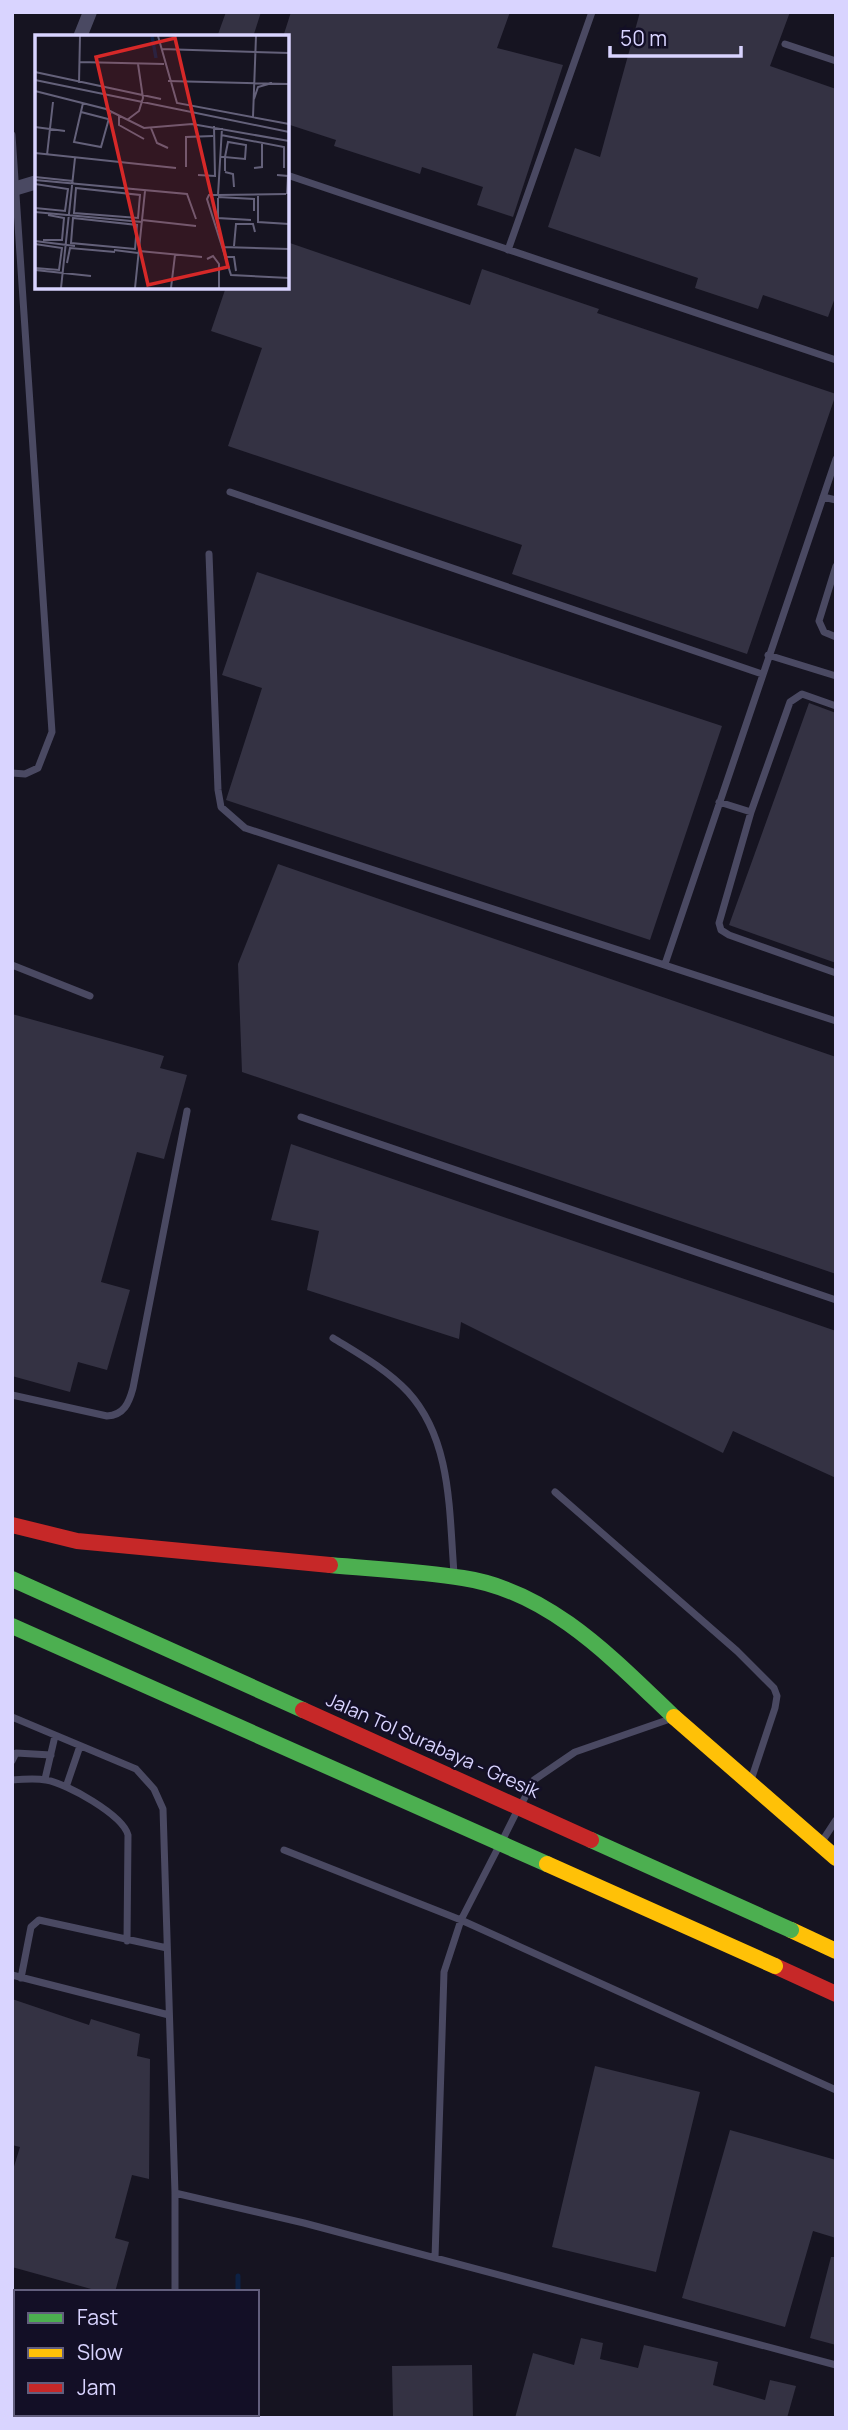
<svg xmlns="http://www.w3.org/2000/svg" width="848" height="2430" viewBox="0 0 848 2430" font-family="Manrope,sans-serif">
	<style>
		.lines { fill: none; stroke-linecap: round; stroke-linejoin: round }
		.stream { stroke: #0d2144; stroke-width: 5 }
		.building { fill: #343243 }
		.lane { stroke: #4a4962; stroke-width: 7 }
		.street { stroke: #4a4962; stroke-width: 14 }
		.fast { stroke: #4caf50; stroke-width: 16 }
		.slow { stroke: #ffc107; stroke-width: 16 }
		.jam { stroke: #c62828; stroke-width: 16 }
		.fast-bridge { stroke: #4caf50; stroke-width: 16 }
		.slow-bridge { stroke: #ffc107; stroke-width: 16 }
		.jam-bridge { stroke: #c62828; stroke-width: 16 }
		.labels { text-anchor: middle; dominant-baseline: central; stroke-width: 5; stroke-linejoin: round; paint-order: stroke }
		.street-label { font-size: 19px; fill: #d9d4ff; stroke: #130f26 }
		.inset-river { fill: none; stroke: #0d2144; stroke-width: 3.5 }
		.inset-road { fill: none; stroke: #64617a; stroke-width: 2 }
		.view { fill: #d62828; fill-opacity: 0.15; stroke: #d62828; stroke-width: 3.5 }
		.inset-edge { fill: none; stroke: #d9d4ff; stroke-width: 3.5 }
	</style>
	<rect width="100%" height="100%" fill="#161421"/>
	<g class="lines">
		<path class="stream" d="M238 2292V2276
			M236 2418V2414"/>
	</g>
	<path class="building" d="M226 12H261L253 37H217Z
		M291 12H510L497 48 563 65 513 217 477 205 483 187 422 167 420 174 334 146 336 140 287 124V37H283Z
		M640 12H790L770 66 836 89V295L828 317 763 295 758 309 695 288 698 278 548 227 575 148 600 157Z
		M287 242 470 305 482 269 599 309 597 313 836 394 747 654 512 574 522 545 228 446 262 348 211 331 226 287H287Z
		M257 572 722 726 650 940 226 800 262 688 222 675Z
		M809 703 836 713V963L729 925Z
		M278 864 836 1057V1274L242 1072 238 964Z
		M12 1014 164 1056 160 1068 187 1075 164 1159 137 1152 101 1282 130 1290 107 1370 78 1362 70 1392 12 1376Z
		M291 1144 836 1331V1478L733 1431 723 1453 461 1322 459 1339 307 1290 319 1231 271 1220Z
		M12 1999 89 2025 91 2019 140 2034 137 2056 150 2059 149 2179 132 2175 115 2238 129 2242 115 2292H102L12 2267V2173L20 2147 12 2145Z
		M595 2066 700 2092 656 2272 552 2247Z
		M730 2130 836 2160V2238L813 2231 785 2327 682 2298Z
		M831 2257H836V2345L810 2338Z
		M581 2338 603 2343 600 2359 638 2368 644 2345 718 2362 713 2385 765 2400 770 2380 796 2386 787 2418H515L533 2353 574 2365Z
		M472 2365 473 2418H393L392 2366Z"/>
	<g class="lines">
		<path class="lane" d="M785 44 836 61
			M12 135 52 732 38 768 25 774 12 773
			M287 175 836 360
			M508 250 592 12
			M230 492 762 674
			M823 497 836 500
			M209 554 218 790 221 807 245 828 836 1021
			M836 566 819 621 824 632 836 637
			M768 655 836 676
			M836 706 802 694 790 702 751 812 719 923 721 930 729 935 836 973
			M719 802 751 812
			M665 964 836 459
			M12 965 90 996
			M301 1117 836 1300
			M333 1338C359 1354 386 1369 408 1392 452 1440 449 1512 454 1573
			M12 1395 107 1416C124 1415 129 1403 133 1388L187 1111
			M555 1492 737 1651 774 1688 777 1696 775 1708 751 1780
			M12 1717 136 1769 154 1789 163 1809 175 2193V2292
			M12 1761 16 1753 51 1755
			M45 1779 55 1736
			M12 1780C23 1779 36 1778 46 1780 66 1783 123 1815 128 1835L127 1941
			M66 1787 80 1746
			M522 1803 534 1780 575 1752 670 1719
			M504 1837 516 1813
			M821 1843 836 1820
			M284 1850 461 1920 836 2090
			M12 1975 169 2015
			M21 1978 31 1927 39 1920 167 1948
			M175 2193 304 2223 836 2365
			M435 2258 444 1972 461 1920 498 1848
			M12 2312 16 2313
			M173 2418V2414"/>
		<path class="street" d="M80 37 90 12
			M17 188 37 182"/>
		<path class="fast" d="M330 1565C374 1569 420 1571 463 1578 550 1591 614 1660 674 1717"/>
		<path class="slow" d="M674 1717 836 1858
			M791 1930 836 1951"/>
		<path class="jam" d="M12 1525 77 1541 330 1565
			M775 1966 836 1994"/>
		<path class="fast-bridge" d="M12 1579 303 1710
			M12 1626 547 1864
			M591 1840 791 1930"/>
		<path class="slow-bridge" d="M547 1864 775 1966"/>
		<path class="jam-bridge" d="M303 1710 591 1840"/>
	</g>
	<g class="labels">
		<g class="street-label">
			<text transform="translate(433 1745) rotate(24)">Jalan Tol Surabaya - Gresik</text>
		</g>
	</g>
	<g transform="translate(35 35)">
		<rect width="254" height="254" fill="#161421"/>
		<path class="inset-river" d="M117 1 121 23"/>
		<path class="inset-road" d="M123 1 142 68 254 89M126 14 254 18M44 27 129 29M0 37 126 64M0 45 254 97M133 46 254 49M44 48 45 1M0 56 71 74 109 93 157 89 254 106M219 64 223 52 237 48M48 68 39 107 66 112 76 76M46 77 73 84M84 80V90L109 104M218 82 221 1M92 85 104 76 108 63 103 29M0 92 30 96M116 93 122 108 133 113M187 93 183 160H174L172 164 196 240 254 243M186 100 249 112V133M0 118 141 133M12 120 18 67M185 122H190L193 107 211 110 210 124 190 122V136M151 132V102L178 101M219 133 227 132V108M190 137 198 139 199 152M163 140 180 141 179 91M242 140 253 141 252 159M0 142 38 146M0 145 152 159 161 184M0 149 33 154 30 176 0 173M41 153 105 160 103 183 39 178ZM183 160 251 159M223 161V187L254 189M183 162 219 164V176M183 163V183L216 185M0 177 107 187M38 183 102 190 100 214 36 208ZM107 185 161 191M8 205H27L29 183 13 180M0 206 40 211M0 209 27 213 24 235 0 233M199 211 201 189H218L220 197M187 212 254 214M79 215 103 218M104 216 167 222M190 222H199L201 236M172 224 178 221 184 229V253M32 228 35 213 80 217M0 235 56 241M26 253 40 123M100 253 110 156M136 253 140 220"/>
		<path class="view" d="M140 3 193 232 113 250 61 22Z"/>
		<rect width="254" height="254" class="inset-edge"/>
	</g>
	<rect width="848" height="2430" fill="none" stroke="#d9d4ff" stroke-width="28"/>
	<rect x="14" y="2290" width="245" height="126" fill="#130f26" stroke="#625e7d" stroke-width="2"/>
	<rect x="28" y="2313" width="35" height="10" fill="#4caf50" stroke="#625e7d" stroke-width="2"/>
	<text x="77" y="2325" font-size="21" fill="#d9d4ff">Fast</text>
	<rect x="28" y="2348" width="35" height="10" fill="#ffc107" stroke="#625e7d" stroke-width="2"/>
	<text x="77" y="2360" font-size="21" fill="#d9d4ff">Slow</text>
	<rect x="28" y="2383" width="35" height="10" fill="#c62828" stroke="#625e7d" stroke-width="2"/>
	<text x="77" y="2395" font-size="21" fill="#d9d4ff">Jam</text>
	<path d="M610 46v10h131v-10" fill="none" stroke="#d9d4ff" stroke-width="3.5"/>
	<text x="620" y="46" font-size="21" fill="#d9d4ff" stroke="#130f26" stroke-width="5" paint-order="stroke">50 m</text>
</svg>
